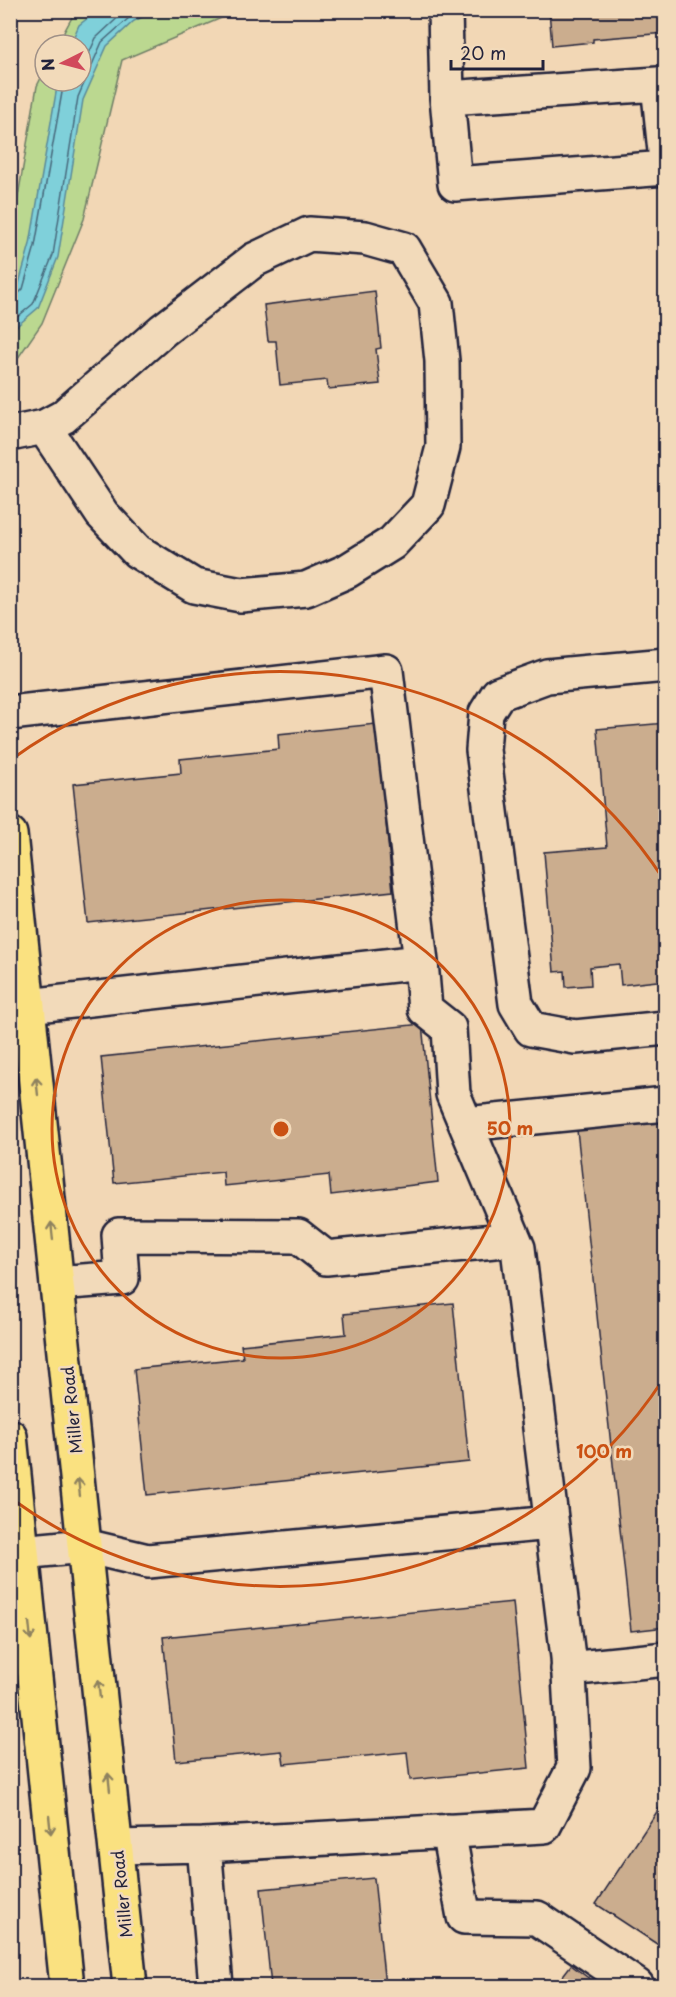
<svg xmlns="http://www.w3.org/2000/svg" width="676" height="1997" viewBox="0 0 676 1997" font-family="'Playpen Sans',sans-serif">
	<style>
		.green { fill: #bbd890; stroke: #6e7d66; stroke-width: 1.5 }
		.water { fill: #7fd0da; stroke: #5a8a9a; stroke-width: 1.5 }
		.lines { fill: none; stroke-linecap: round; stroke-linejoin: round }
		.shore { stroke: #47687b; stroke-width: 1.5 }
		.building { fill: #cbad8e; stroke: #22223b; stroke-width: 1.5 }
		.minor-casing { stroke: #22223b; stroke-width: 38 }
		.major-casing { stroke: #22223b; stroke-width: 38 }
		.minor { stroke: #f2daba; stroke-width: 33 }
		.major { stroke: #fae180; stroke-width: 33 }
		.oneway { stroke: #8e825e }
		.ring { fill: none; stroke: #ca5113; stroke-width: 3 }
		.labels { text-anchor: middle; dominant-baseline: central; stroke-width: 5; stroke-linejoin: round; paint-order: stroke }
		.street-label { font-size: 16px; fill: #22223b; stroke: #f2daba }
		.centre { fill: #ca5113; stroke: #f2daba; stroke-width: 3 }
		.ring-label { font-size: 18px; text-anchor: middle; font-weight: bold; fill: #ca5113; stroke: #f2daba; stroke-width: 5; stroke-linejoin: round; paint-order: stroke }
	</style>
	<rect width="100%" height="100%" fill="#f2d7b5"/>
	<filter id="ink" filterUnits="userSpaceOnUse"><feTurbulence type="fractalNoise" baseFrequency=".0167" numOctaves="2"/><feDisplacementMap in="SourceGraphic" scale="12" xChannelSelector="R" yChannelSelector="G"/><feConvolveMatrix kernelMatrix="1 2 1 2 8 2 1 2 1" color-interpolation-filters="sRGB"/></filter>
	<g filter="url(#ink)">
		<path class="green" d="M76 10 238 11 122 60 84 219 42 323 11 368V221L16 208 37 86 45 70V81H81V45H57Z"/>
		<path class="water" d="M97 11H155L134 21 107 46 83 100 58 257 38 308 11 331V293L18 287 30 244 58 81H81V45H70L79 25Z"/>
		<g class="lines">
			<path class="shore" d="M81 71 96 38 126 10
				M10 297 16 296 23 289 35 246 64 81
				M10 323 33 304 53 255 78 97 102 42 130 17 142 10"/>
		</g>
		<path class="building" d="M549 10H666V33L593 39V42L552 46Z
			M375 291 381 348 376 349 380 384 328 389 327 380 280 385 276 341H268L264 305Z
			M666 723V980L621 985 619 964 590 967 591 985 566 987 565 971 554 972 544 852 607 847 597 729Z
			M376 724 393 891 88 923 73 784 181 773 180 759 279 749 278 734Z
			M422 1024 438 1182 331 1195 329 1175 224 1186 223 1172 114 1183 101 1057Z
			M666 1122V1627L631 1631 577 1130Z
			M453 1303 469 1462 147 1495 134 1369 243 1358 241 1345 346 1334 344 1314Z
			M513 1602 529 1768 410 1780 407 1752 284 1764 282 1751 176 1761 163 1637Z
			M666 1798V1950L596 1904Z
			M374 1878 385 1986H271L261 1889Z
			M571 1965 599 1986H555Z"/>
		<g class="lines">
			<defs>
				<path id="minor" d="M445 10 447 98 455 184 666 168
					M447 98 658 84 666 161
					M10 434 44 427 63 417 163 330 254 260 309 234 365 238 404 249 436 303 442 361 443 447 428 505 392 543 347 571 306 589 241 595 194 586 137 551 102 514 44 427
					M666 665 547 676 498 694 486 713 483 750 516 1004 531 1029 575 1037 666 1028
					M10 713 386 671 421 962 425 1009 449 1028 453 1094 518 1248 568 1657 574 1768 544 1826 204 1845 116 1847
					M10 1008 421 962
					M466 1124 666 1104
					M57 1283 122 1278 119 1235 298 1236 326 1258 514 1239
					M10 1553 85 1546 148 1561 551 1523
					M568 1669 666 1659
					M448 1831 464 1917 537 1918 637 1986
					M204 1845 216 1986"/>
				<path id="major" d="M10 834 130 1986
					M10 1436 67 1986"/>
			</defs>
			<use href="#minor" class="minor-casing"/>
			<use href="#major" class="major-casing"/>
			<use href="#minor" class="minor"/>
			<use href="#major" class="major"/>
		</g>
		<defs><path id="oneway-shaft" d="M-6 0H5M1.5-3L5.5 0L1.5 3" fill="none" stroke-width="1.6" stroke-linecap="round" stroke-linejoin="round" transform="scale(1.5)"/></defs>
		<g class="oneway">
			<use href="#oneway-shaft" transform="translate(37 1086) rotate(-96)"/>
			<use href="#oneway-shaft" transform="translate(52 1231) rotate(-96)"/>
			<use href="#oneway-shaft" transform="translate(79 1487) rotate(-96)"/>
			<use href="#oneway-shaft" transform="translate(30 1631) rotate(84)"/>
			<use href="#oneway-shaft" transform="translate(99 1689) rotate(-96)"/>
			<use href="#oneway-shaft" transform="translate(109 1782) rotate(-96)"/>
			<use href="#oneway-shaft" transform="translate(50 1825) rotate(84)"/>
		</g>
	</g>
	<g class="ring">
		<circle cx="281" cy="1129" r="229"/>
		<path d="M664 1378A457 457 0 0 1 12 1499M12 759A457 457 0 0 1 664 880"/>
	</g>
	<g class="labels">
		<g class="street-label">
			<text transform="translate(71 1410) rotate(-96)">Miller Road</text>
			<text transform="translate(121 1894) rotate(-96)">Miller Road</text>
		</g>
	</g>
	<circle cx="281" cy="1129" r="9" class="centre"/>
	<g class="ring-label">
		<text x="510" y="1135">50 m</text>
		<text x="604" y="1458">100 m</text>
	</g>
	<rect width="676" height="1997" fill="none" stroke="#f2daba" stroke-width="36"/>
	<rect x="18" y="18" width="640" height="1961" fill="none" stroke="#22223b" stroke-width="2" filter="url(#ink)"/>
	<g transform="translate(63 63) rotate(264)"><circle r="28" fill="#f2daba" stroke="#9f9087" stroke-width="1.5"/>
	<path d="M0-4.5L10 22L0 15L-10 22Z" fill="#d1495b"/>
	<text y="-9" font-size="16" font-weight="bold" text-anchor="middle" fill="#22223b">N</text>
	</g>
	<path d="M451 60v9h92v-9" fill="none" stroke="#22223b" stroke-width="3"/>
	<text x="460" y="60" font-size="18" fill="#22223b" stroke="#f2daba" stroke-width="4.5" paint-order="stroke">20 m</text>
</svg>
